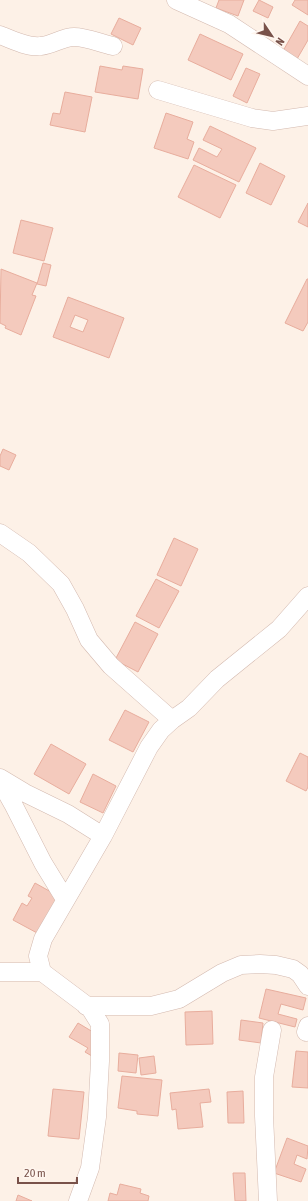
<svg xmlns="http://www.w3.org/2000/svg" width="308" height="1201" viewBox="0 0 308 1201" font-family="'Asap Condensed',sans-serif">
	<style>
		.building { fill: #f4cabd; stroke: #e8ad9d; fill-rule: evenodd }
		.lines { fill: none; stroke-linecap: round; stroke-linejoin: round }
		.minor-casing { stroke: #d3b9af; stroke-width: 19 }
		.minor { stroke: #fff; stroke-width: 18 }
	</style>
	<rect width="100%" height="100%" fill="#fdf1e7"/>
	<path class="building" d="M219 0H244L238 16 216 8Z
		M259 0 273 7 268 18 253 11Z
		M295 0H308V15L292 5Z
		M119 18 141 28 133 45 111 34Z
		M300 21 308 26V40L297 59 283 51Z
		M200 34 243 54 231 80 188 60Z
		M100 66 122 70 123 66 143 69 138 99 95 92Z
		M246 68 260 74 247 103 233 96Z
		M65 92 92 97 85 132 50 125 53 113 60 114Z
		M166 113 193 122 187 139 194 142 188 159 154 148Z
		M210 126 256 148 239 182 193 160 199 148 217 157 222 149 203 140Z
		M260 163 285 176 271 205 246 193Z
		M194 165 236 185 220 218 178 197Z
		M308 203V227L298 222Z
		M21 220 53 228 44 261 13 253Z
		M43 263 51 265 46 286 37 284Z
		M1 269 37 283 32 295 36 296 21 335 5 328 6 326 0 323Z
		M307 279H308V322L303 331 285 323Z
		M68 297 124 318 109 358 53 337ZM75 315 88 320 83 332 70 327Z
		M3 449 16 455 9 470 0 466V456Z
		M174 538 198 549 181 586 157 575Z
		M156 579 179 591 159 628 136 616Z
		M135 622 158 634 138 672 115 660Z
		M125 710 149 722 133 752 109 740Z
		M51 744 86 764 69 794 34 774Z
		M300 753 308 757V787L306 791 286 781Z
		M93 774 116 786 103 813 80 802Z
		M35 883 60 897 39 934 13 920 22 903 27 906 32 898 28 896Z
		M266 989 306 998 303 1010 281 1004 278 1014 297 1019 295 1027 259 1018Z
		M212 1011 213 1044 186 1045 185 1012Z
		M241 1020 263 1023 261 1043 239 1040Z
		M78 1023 108 1041 97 1059 85 1052 88 1048 69 1037Z
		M296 1051 308 1052V1088L292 1087Z
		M119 1053 138 1055 136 1073 118 1071Z
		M154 1056 156 1073 141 1075 139 1058Z
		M122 1076 162 1080 158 1116 137 1114V1111L118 1108Z
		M53 1089 84 1092 79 1139 48 1136Z
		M209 1089 211 1102 200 1103 203 1127 178 1129 176 1109 172 1110 170 1093Z
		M243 1091 244 1123H228L227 1092Z
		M287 1138 308 1146 307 1159 297 1155 294 1164 306 1169 301 1182 274 1173Z
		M233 1173H245L246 1201H235Z
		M120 1184 141 1189 140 1193 149 1196 148 1201H108L110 1193 117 1195Z
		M18 1195 32 1201H16Z"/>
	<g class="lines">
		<defs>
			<path id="minor" d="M176 0 229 24 308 76
				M0 35C12 40 29 48 41 46 53 45 62 37 74 37 86 37 100 43 113 46
				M158 90 252 118 273 121 308 116
				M0 533 29 553 61 584 75 609 89 640 111 666 172 720
				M0 778 25 793 68 814 103 836
				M0 781 13 804 43 863 65 899
				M0 972H42
				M86 1006H151L179 999 222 973 241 965 260 964 276 965 293 969 300 974 308 986
				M306 1032 308 1026
				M78 1201 90 1168 97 1117 100 1061V1024L90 1008 42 972 38 956 43 939 103 836 149 747 161 730 172 720 189 708 217 679 279 629 308 596
				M268 1201 264 1116V1077L272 1030"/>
		</defs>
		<use href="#minor" class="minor-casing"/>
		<use href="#minor" class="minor"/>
	</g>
	<g transform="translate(272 36) rotate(125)" stroke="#fff6ef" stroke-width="3" paint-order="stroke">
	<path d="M0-3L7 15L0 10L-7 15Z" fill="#79524a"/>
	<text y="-6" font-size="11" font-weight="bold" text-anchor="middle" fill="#79524a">N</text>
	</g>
	<path d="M18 1177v6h59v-6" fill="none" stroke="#79524a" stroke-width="2"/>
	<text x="24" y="1177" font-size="12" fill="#79524a" stroke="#fff6ef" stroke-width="3" paint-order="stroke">20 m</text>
</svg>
